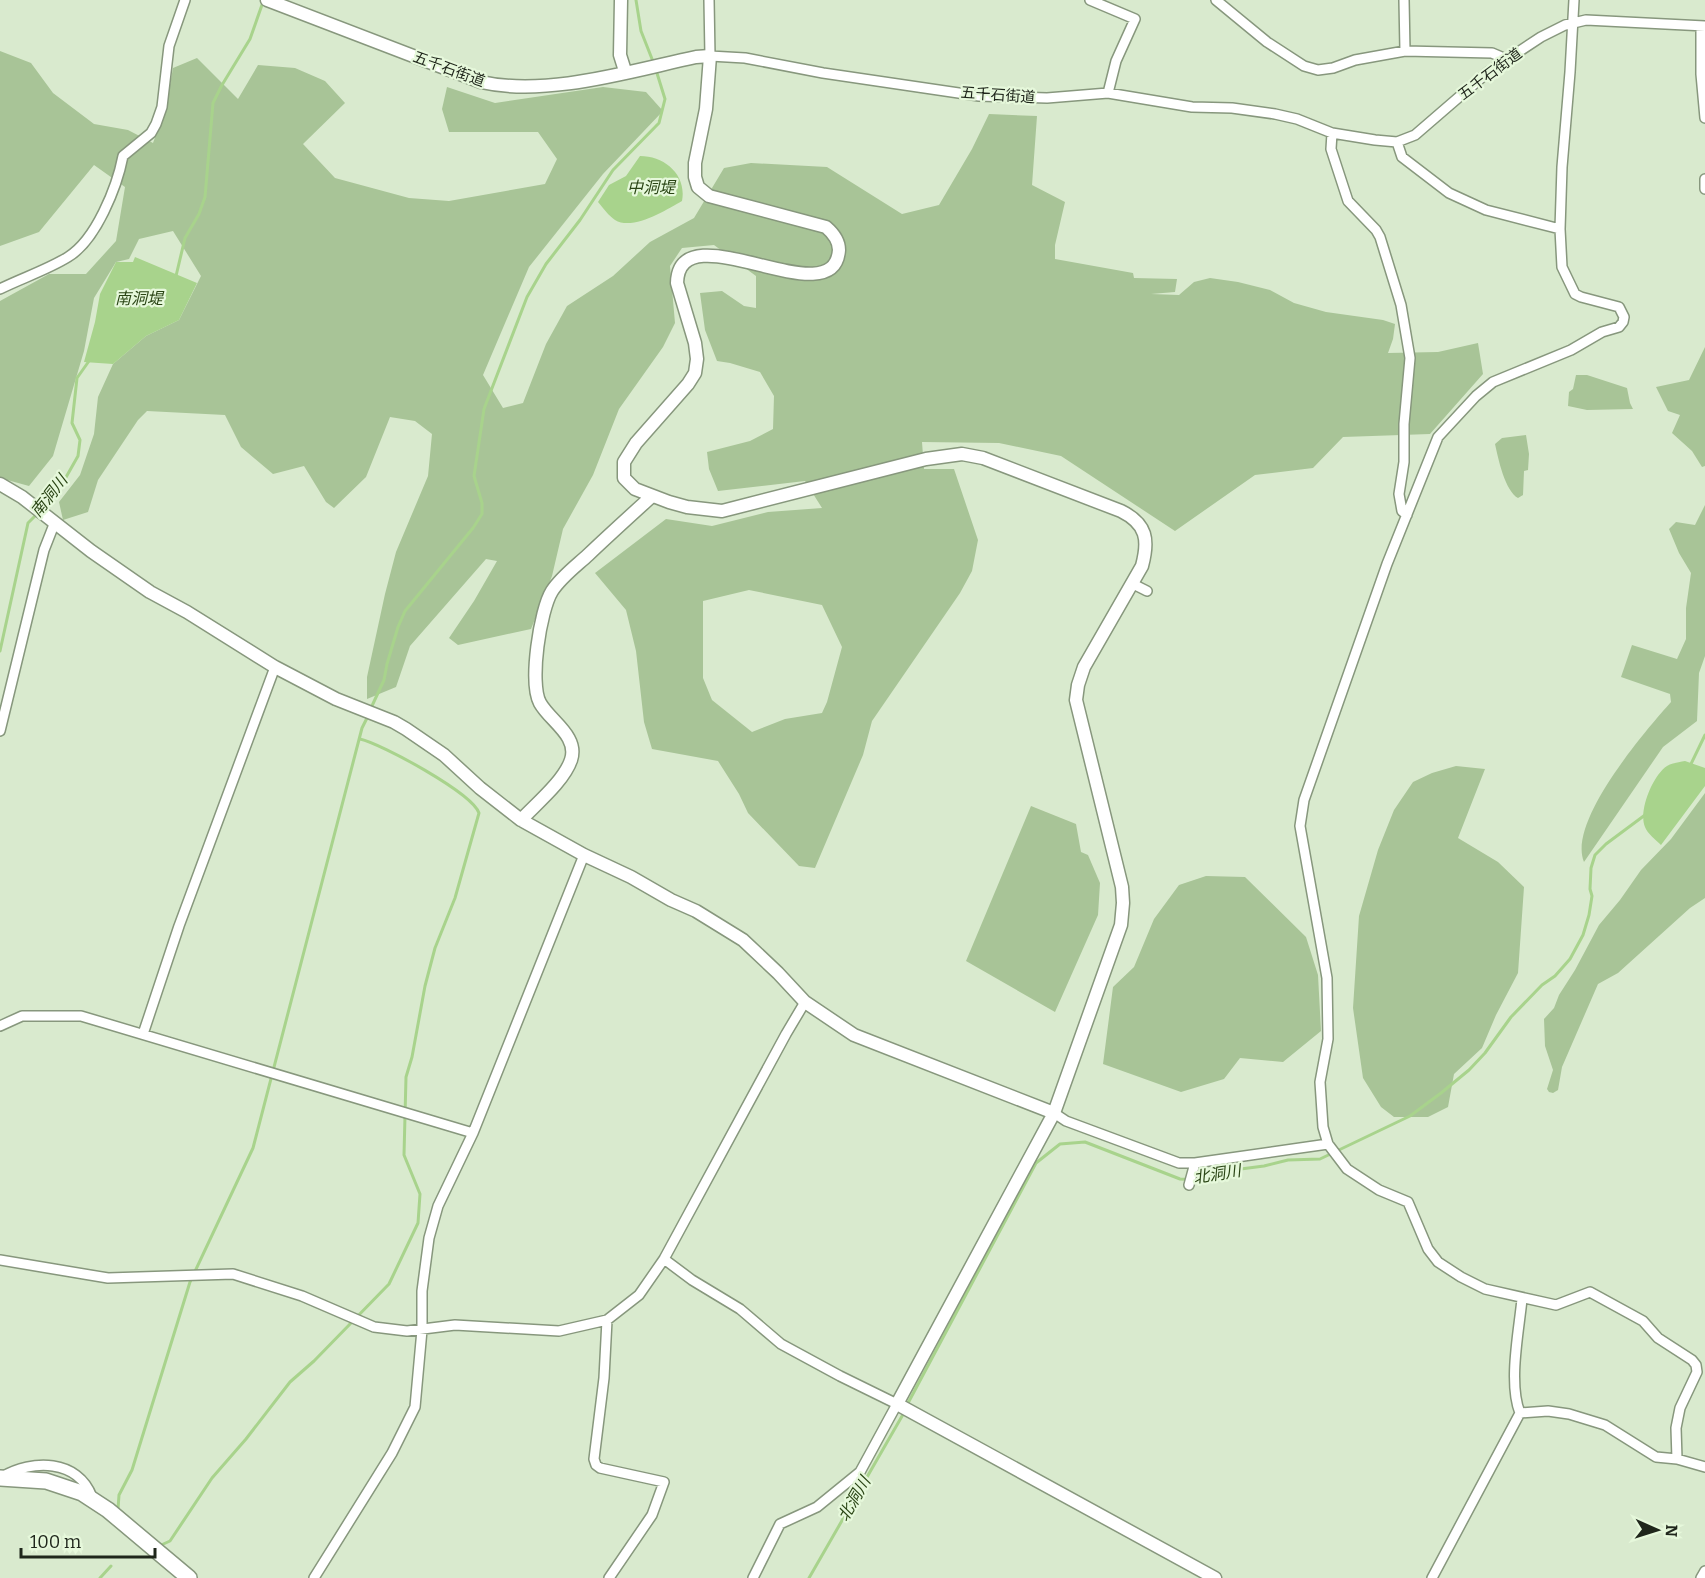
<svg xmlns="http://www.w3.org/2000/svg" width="1705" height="1578" viewBox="0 0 1705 1578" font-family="Bitter,'Noto Sans JP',serif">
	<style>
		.green { fill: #a8c497; fill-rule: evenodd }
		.water { fill: #a8d38c }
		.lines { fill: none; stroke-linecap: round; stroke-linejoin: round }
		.stream { stroke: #a8d38c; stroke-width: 3 }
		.minor-casing { stroke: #87977d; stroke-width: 12 }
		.tertiary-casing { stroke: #87977d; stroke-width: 15 }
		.primary-casing { stroke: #87977d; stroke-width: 18 }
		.minor { stroke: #fff; stroke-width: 9 }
		.tertiary { stroke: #fff; stroke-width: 12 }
		.primary { stroke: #fff; stroke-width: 15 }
		.labels { text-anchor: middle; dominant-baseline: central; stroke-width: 4.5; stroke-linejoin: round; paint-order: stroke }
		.street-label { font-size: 15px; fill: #1f261b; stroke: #e6f8db }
		.water-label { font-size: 16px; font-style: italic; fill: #2a4515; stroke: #e6f8db }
	</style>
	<rect width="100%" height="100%" fill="#d9eace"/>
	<path class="green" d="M0 51 31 63 53 93 94 124 128 130 153 143 166 107 173 68 197 58 238 99 258 65 295 68 325 81 345 103 303 144 335 178 409 198 449 201 545 184 557 159 538 132H449L442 109 447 87 495 103 603 87 646 92 663 111 603 174 529 267 483 375 503 408 523 403 546 344 567 306 613 276 650 242 694 218 724 168 751 163 827 167 902 214 939 205 972 149 989 114 1037 116 1032 185 1065 202 1055 245V259L1133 273 1134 278 1177 279 1175 292 1151 294 1179 295 1194 282 1210 278 1238 282 1270 290 1294 303 1326 312 1383 320 1395 324 1393 339 1388 353 1438 352 1478 343 1483 374 1430 434 1343 437 1313 468 1255 475 1175 531 1061 456 999 443 922 442 924 469H954L978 540 972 571 960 593 872 721 863 755 815 868 799 866 748 813 739 794 718 761 652 749 644 722 636 651 626 610 595 573 666 519 712 526 768 512 822 508 805 481 718 491 709 469 707 452 750 441 773 429 774 396 760 372 730 363 717 361 705 330 700 293 722 291 744 306 756 308V276L714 245 682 248 670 266 675 323 663 347 619 409 593 475 563 529 552 576 531 629 458 645 449 638 474 601 497 561 486 559 410 646 396 687 367 699V677L385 594 396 552 428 476 432 434 415 421 390 417 366 477 334 508 326 502 304 466 273 474 241 447 225 415 147 411 138 420 98 480 88 512 63 520 59 502 80 475 94 434 98 397 113 364 146 336 179 320 201 276 173 231 139 239 129 259 116 262 94 298 84 351 53 456 29 486 0 478V301L49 274H86L116 241 125 187 94 165 39 232 0 246ZM749 590 822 605 842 647 827 702 822 713 785 719 752 732 712 700 703 678V601Z
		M1705 347V466L1702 467 1692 451 1672 433 1680 415 1668 411 1656 387 1689 380Z
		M1576 375H1587L1627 388 1630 403 1633 409 1587 410 1568 406 1569 392 1573 389Z
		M1526 435 1529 454 1528 470 1524 471 1523 495 1518 498C1505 491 1498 458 1495 444L1502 438Z
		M1705 505V656L1699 673 1697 721 1663 747 1584 862C1567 822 1645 731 1671 702L1670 694 1621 677 1632 645 1677 659 1686 639V608L1691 573 1679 553 1669 529 1676 522 1695 525Z
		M1456 766 1485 769 1458 838 1498 862 1524 887 1518 973 1496 1015 1482 1048 1454 1074 1448 1107 1428 1117H1394L1381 1107 1363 1078 1353 1008 1359 916 1378 850 1394 810 1413 782 1432 773Z
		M1705 793V898L1690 908 1618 973 1598 984 1562 1067 1558 1090 1553 1093 1549 1092 1547 1089 1553 1070 1545 1046 1544 1019 1554 1008 1559 995 1575 970 1599 925 1620 900 1641 870 1671 839Z
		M1031 806 1076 824 1081 852 1088 855 1100 883 1098 915 1055 1012 966 961Z
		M1206 876 1245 877 1306 937 1318 975 1321 1031 1283 1062 1240 1058 1224 1079 1181 1092 1103 1064 1113 987 1134 967 1154 919 1179 885Z"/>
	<path class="water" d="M640 156C665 156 687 175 682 201 666 210 633 231 615 220 609 216 603 208 598 202L609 185 626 176Z
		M135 257 197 283 179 320 146 336 113 364 84 362 95 322 100 294 116 262H133Z
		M1685 761 1705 768V786L1661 845C1656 840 1647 833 1645 827 1638 811 1653 775 1667 766 1672 763 1680 762 1685 761Z"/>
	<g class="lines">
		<path class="stream" d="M636 0 641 31 654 64
			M176 276 185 238 199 214 205 197 213 103 222 85 250 39 263 2
			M41 510 52 499 53 493 65 479 78 456 80 440 72 423 77 378 89 361
			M0 651 28 523 37 514
			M371 708 384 680 387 664 398 627 405 611 473 528 482 514V503L474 476 484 409 527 297 546 264 580 220 613 170 659 123 665 99 656 70
			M1690 766 1705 735
			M907 1405 1036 1163 1060 1144 1085 1142 1180 1179 1200 1180 1233 1170 1264 1166 1288 1160 1320 1159 1410 1116 1441 1093 1469 1070 1485 1053 1511 1017 1542 985 1555 976 1570 959 1583 935 1589 915 1592 896 1590 889 1591 868 1595 855 1606 844 1645 815
			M118 1509 119 1495 132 1470 190 1282 253 1148 362 728 369 714
			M159 1546 170 1541 212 1478 246 1439 290 1382 314 1361 389 1284 418 1223 420 1194 404 1155 406 1077 412 1057 425 986 435 948 455 898 479 813C472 793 382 744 360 739
			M100 1578 111 1566
			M809 1578 905 1411"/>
		<defs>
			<path id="minor" d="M709 0 710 56 745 58 823 73 979 96 1047 98 1108 93 1192 107 1232 108 1275 114 1297 119 1332 133 1375 140 1397 142 1415 135 1488 72 1541 37 1565 25 1586 20 1705 26
				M1090 0 1135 19 1116 61 1108 93
				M1216 0 1267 42 1304 66 1318 70 1333 68 1355 60 1405 51 1492 53 1506 59
				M1404 0 1405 51
				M1574 0 1570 72 1562 167 1560 229 1562 267 1575 294 1581 297 1619 307 1624 317 1623 322 1619 327 1602 332 1571 350 1493 382 1476 396 1438 437 1387 564 1304 800 1300 826 1327 978 1328 1039 1320 1082 1323 1127 1328 1144 1347 1169 1379 1190 1408 1202 1428 1249 1438 1262 1461 1277 1485 1289 1556 1305 1590 1292 1643 1321 1658 1338 1692 1360 1696 1365 1697 1372 1680 1408 1676 1428 1677 1459
				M1701 26V74L1705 118
				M1332 133 1331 149 1348 201 1376 230 1380 237 1401 305 1410 358 1404 424V462L1399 494 1402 511 1407 515
				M1397 142 1402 157 1449 193 1486 210 1560 229
				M1705 179V189
				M0 289C22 278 47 270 68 257 96 240 117 187 123 156L151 133 156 124 162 107 169 46 185 0
				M1133 584 1147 591
				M0 731 44 550 55 522
				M0 1026 22 1016H81L473 1133
				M143 1034 179 926 275 667
				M1054 1113 1066 1121 1179 1163H1195L1328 1144
				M1189 1185 1195 1163
				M664 1259 692 1280 740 1309 781 1344 840 1376 897 1404 860 1472 817 1507 780 1524 753 1578
				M0 1260 108 1278 233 1274 302 1296 374 1327 407 1331 455 1325 559 1331 607 1320 639 1295 664 1259 786 1034 805 1002
				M607 1320 604 1378 594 1459 596 1465 600 1468 664 1482 652 1515 609 1578
				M1520 1413 1548 1411 1569 1414 1605 1425 1656 1457 1677 1459 1705 1467
				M2 1477C32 1459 78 1459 92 1497
				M314 1578 392 1453 415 1407 422 1330V1291L429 1238 438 1206 473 1133 584 855
				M1432 1578 1520 1413C1508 1383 1519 1331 1522 1299
				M1701 1578 1705 1571"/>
			<path id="tertiary" d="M267 0 481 82C547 97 630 71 696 57L710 56 706 109 695 163V177L698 187 709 196 826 227C833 233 839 240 839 250 834 319 679 208 677 283L695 343 697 359 695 373 688 384 636 443 624 462V478L635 489 669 502 687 507 722 511 926 459 962 454 983 458 1121 511C1147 524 1149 540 1142 566L1084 667 1078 685 1076 700 1122 887 1123 903 1121 925 1054 1113 897 1404 1215 1578
				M621 0 620 55 625 71
				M0 484 22 497 91 551 150 592 187 612 275 667 336 699 394 722 406 729 444 755 480 788 521 820 584 855 631 877 671 900 696 911 743 940 778 973 805 1002 854 1035 1054 1113
				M521 820C536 804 564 781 571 760 579 736 550 721 540 703 529 683 540 610 552 591 561 577 576 566 588 555 609 535 630 516 652 496"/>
			<path id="primary" d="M0 1478 46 1481 82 1493 108 1510 189 1578"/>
		</defs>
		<use href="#minor" class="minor-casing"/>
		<use href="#tertiary" class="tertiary-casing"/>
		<use href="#primary" class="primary-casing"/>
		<use href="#minor" class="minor"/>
		<use href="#tertiary" class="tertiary"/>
		<use href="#primary" class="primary"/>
	</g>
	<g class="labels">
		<g class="street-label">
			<text transform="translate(449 69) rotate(20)">五千石街道</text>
			<text transform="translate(1490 74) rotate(-37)">五千石街道</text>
			<text transform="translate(998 95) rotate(4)">五千石街道</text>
		</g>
		<g class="water-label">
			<text x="651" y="187">中洞堤</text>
			<text x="139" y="298">南洞堤</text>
			<text transform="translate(49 496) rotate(-52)">南洞川</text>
			<text transform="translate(1217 1174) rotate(-9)">北洞川</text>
			<text transform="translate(854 1499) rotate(-60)">北洞川</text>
		</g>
	</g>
	<g transform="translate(1657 1530) rotate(93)" stroke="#e6f8db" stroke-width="4.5" paint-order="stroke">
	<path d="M0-4.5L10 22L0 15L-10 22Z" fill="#1f261b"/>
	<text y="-9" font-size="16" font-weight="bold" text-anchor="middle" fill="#1f261b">N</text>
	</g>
	<path d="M21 1548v9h134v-9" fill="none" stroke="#1f261b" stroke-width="3"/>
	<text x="30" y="1548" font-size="18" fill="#1f261b" stroke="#e6f8db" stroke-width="4.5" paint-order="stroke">100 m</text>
</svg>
